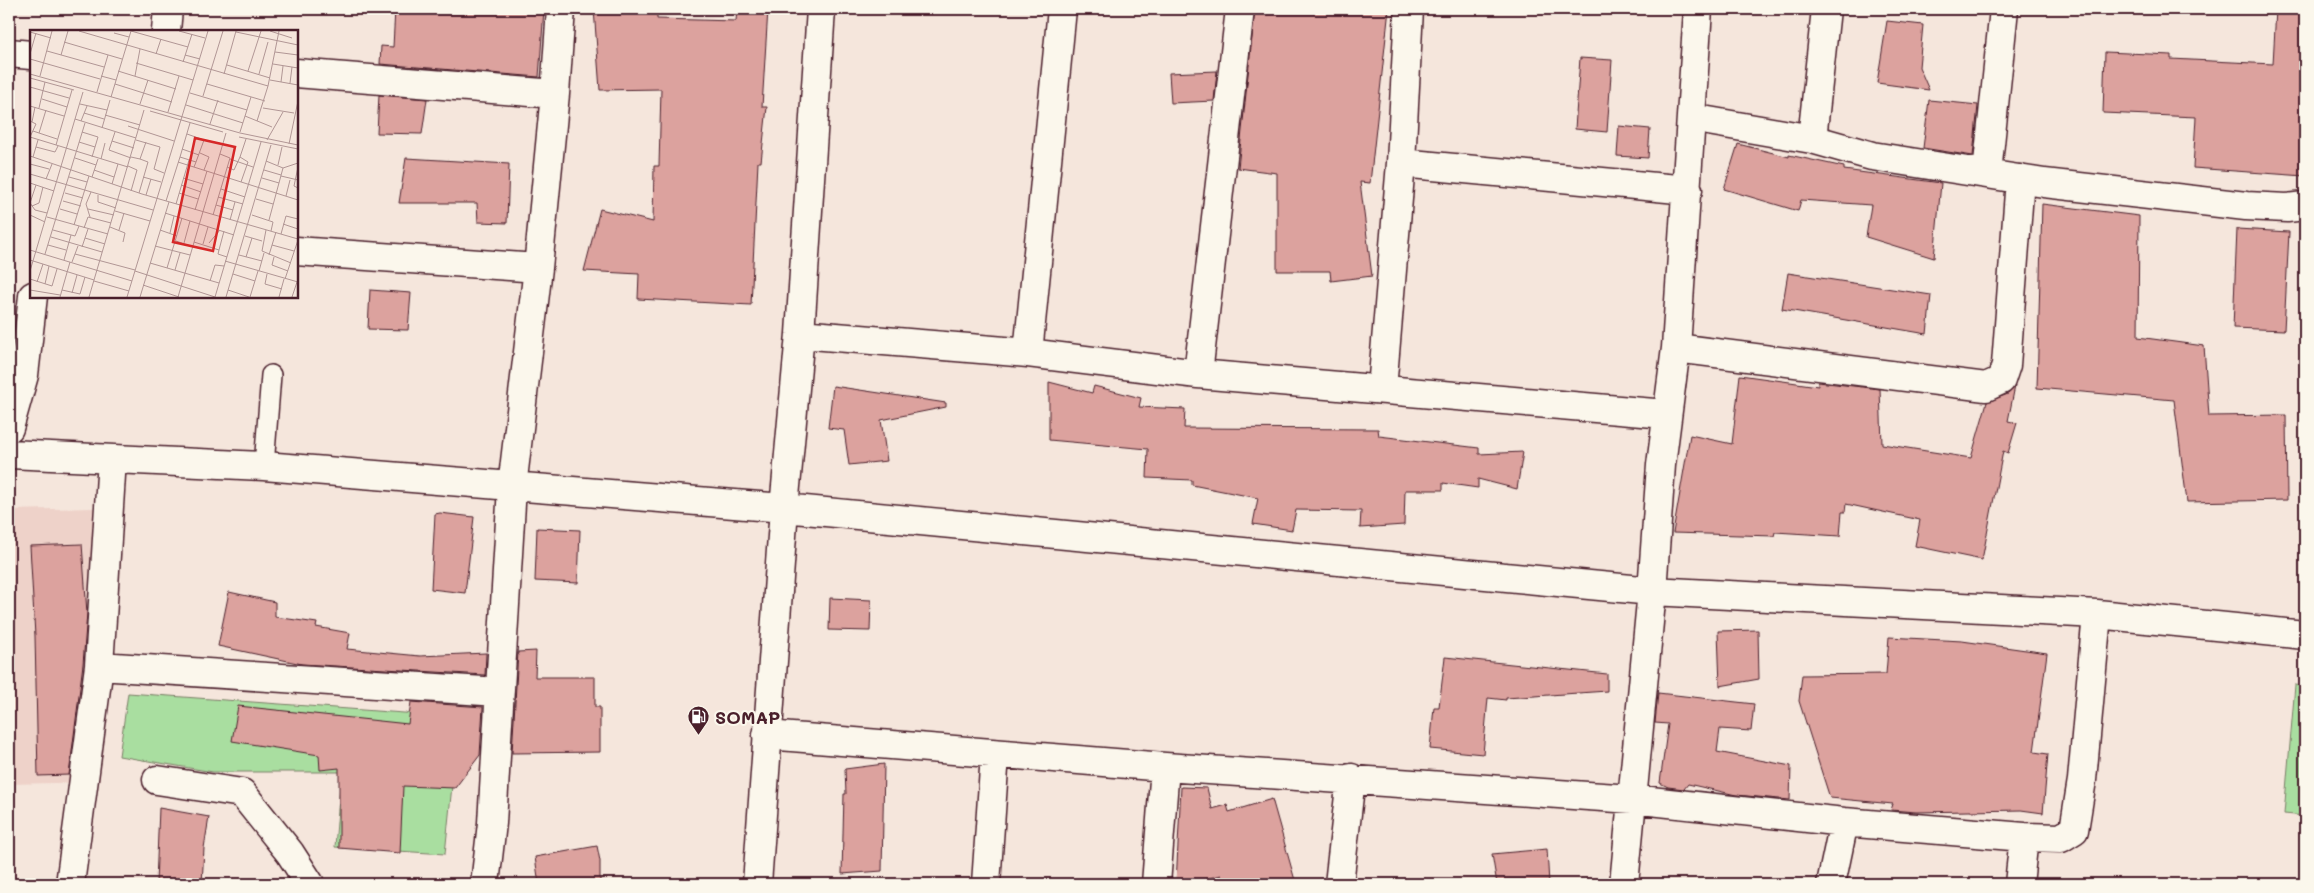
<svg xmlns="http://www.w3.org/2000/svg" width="2314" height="893" viewBox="0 0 2314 893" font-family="Mali,sans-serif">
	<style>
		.built { fill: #eed2c9 }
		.green { fill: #a9dea0; stroke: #7a7e66 }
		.building { fill: #dca29e; stroke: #4a1f2b }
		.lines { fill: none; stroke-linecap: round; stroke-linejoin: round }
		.service-casing { stroke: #4a1f2b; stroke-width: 22 }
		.minor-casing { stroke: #4a1f2b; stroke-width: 31 }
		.service { stroke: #fbf7ec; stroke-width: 19 }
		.minor { stroke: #fbf7ec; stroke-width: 28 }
		.labels { text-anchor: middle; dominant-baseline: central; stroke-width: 4; stroke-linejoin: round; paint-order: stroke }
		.poi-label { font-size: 18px; font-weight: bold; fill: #4a1f2b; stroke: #fbf7ec; text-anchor: start }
		.inset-road { fill: none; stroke: #b19695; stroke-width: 1 }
		.view { fill: #d62828; fill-opacity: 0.15; stroke: #d62828; stroke-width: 2.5 }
		.inset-edge { fill: none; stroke: #4a1f2b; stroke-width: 2.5 }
	</style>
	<rect width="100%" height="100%" fill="#f5e6dc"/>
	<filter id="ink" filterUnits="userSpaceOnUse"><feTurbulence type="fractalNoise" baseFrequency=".02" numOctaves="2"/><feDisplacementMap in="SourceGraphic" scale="10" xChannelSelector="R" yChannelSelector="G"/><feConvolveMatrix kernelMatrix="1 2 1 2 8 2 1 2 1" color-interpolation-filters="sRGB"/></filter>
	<g filter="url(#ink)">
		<path class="built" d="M94 508 100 782 9 784V510Z"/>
		<path class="green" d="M2295 685 2305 686V816L2284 814Z
			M128 693 459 717 445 854 335 847 341 772H213L119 756Z"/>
		<path class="building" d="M395 9H544L539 77 380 64 381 46 393 47Z
			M594 9H657V19L736 21 737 9H768L762 107H767L761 162H758L751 305 638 299 639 274 584 271 600 209 653 222 654 166H659L661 89 600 90Z
			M1255 9H1389L1370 183 1360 182 1372 276 1331 281 1330 271H1277V173L1238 168Z
			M2276 9H2305V176L2193 168 2196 117 2103 113 2105 52 2171 55V59L2273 64Z
			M1887 21 1923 25 1919 67 1929 90 1877 83Z
			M1580 58 1612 60 1607 132 1575 129Z
			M1217 71 1214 101 1171 103 1169 73Z
			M379 95 427 99 422 134 377 133Z
			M1929 100 1978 105 1973 156 1923 148Z
			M1619 126 1650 129 1648 158 1617 156Z
			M1738 144 1789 157V155L1844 167V170L1941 183 1934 258 1866 237 1871 205 1801 200 1798 211 1724 189Z
			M406 158 509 164 507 223 478 222 477 203H399Z
			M2042 204 2139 216 2138 337 2204 346 2209 416 2286 415 2287 500 2187 502 2174 400 2037 388Z
			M2237 229 2289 232 2284 330 2233 328Z
			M1788 273 1931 295 1927 334 1782 309Z
			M370 290 411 293 408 330 368 329Z
			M1740 375 1818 386V382L1880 389 1882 444 1971 458 1987 402 2008 394 2015 386 2008 421 2017 423 2008 453 2003 451 1982 560 1915 546 1920 520 1846 504 1845 512H1842L1840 536 1775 532 1774 536 1673 533 1690 435 1732 444Z
			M1049 382 1092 393 1094 386 1141 398 1139 407 1185 409 1184 428 1378 429 1379 436 1479 448V454L1523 452 1517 489 1478 479V488L1443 483V490H1405L1404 525 1360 528 1361 511 1296 510 1292 530 1253 524 1258 498 1192 485V480L1147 478 1148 449 1049 440Z
			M833 386 946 403V407L881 420 887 461 849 465 844 430 828 428Z
			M440 513 474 517 465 593 431 589 435 514Z
			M537 528 580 530 578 583 535 581Z
			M82 544 87 613 83 664 69 775 38 776 35 636 30 546Z
			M229 592 275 602V617L317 623 316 627 350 633 347 649 420 656 486 653 485 675 302 664 218 646Z
			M830 598 871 600 870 631 829 630Z
			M1758 630 1759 679 1720 686 1718 631Z
			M1889 637 1962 641 2047 653 2034 752 2048 754 2043 813 2021 810 1916 812 1891 810 1893 804 1830 798 1799 701 1802 675 1886 674Z
			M536 651 535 677H595V707H600V752L512 753 518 652Z
			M1445 657 1607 674V691L1506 698V700L1488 698 1483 754 1430 749 1434 707H1439Z
			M1658 693 1754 704 1751 731 1720 729 1717 752 1791 766 1790 800 1736 795 1688 784 1684 789 1668 787 1660 783 1668 724 1655 723Z
			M411 702 483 707 480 755 455 788 403 786 400 853 339 848V768L320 770 319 755 232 741 238 706 408 724Z
			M884 764 882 871 842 874 844 794H846L845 769Z
			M1181 787 1207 788 1212 809 1227 805 1229 812 1272 799 1296 884H1223L1221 875 1185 884H1176Z
			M159 808 209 817 204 848 202 884H156Z
			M597 846 600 861V884H539L535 857Z
			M1547 849 1549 884H1497L1492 854Z"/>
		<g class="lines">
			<defs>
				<path id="service" d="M264 466 271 375"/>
				<path id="minor" d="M166 31 168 9
					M9 53 31 55
					M296 73 555 94
					M1691 118 1812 139 1826 9
					M1812 139 1872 156 2044 183 2246 206 2287 208 2305 206
					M1401 163 1688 190
					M1987 173 2004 9
					M296 251 538 268
					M800 334 1028 353 1198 374 1666 414
					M1676 348 1986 387 2001 380 2006 365 2020 179
					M1028 353 1062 9
					M1198 374 1240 9
					M1382 389 1401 163 1409 9
					M9 428 24 375 33 296
					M9 454 264 466 784 508 1652 591 2097 614 2305 635
					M99 666 499 692
					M767 735 1165 767 1632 799 1844 822 2024 837 2061 838 2074 830 2082 780 2097 614
					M157 780 242 793 290 853 310 884
					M70 884 99 666 112 459
					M485 884 492 823 512 487 538 268 555 94 561 9
					M757 884 784 508 800 334 821 9
					M986 884 995 754
					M1156 884 1165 767
					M1339 884 1351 778
					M1624 884 1652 591 1661 465 1676 348 1698 9
					M1831 884 1844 822
					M2019 884 2024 837"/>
			</defs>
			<use href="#service" class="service-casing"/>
			<use href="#minor" class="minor-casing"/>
			<use href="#service" class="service"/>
			<use href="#minor" class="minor"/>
		</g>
	</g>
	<defs>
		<symbol id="fuel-pin" viewBox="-11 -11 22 30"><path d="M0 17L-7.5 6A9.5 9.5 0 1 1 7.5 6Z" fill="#4a1f2b" stroke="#fbf7ec"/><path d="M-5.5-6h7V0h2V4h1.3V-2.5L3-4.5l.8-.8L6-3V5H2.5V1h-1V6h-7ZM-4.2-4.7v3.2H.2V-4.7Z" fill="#fff"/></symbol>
	</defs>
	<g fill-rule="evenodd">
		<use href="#fuel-pin" x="686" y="704" width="25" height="34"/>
	</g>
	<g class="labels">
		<g class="poi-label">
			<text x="715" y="717">SOMAP</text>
		</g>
	</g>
	<g transform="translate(30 30)">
		<rect width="268" height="268" fill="#f5e6dc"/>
		<path class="inset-road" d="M49 1 238 56M101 1 158 17M149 1 175 8M240 1 262 8M0 2 21 8M206 2 268 15M84 3 99 7M34 12 92 29M17 21 74 37M245 22 268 25M0 24 6 3M126 24 131 9M31 25 38 1M155 25 170 29M0 29 70 49M153 32 162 4M106 33 163 50M243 34 268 38M197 35 240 48M88 41 146 59M218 41 231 1M0 44 210 103 268 115M194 44 206 1M229 44 238 12M10 46 22 1M71 46 86 50M105 46 110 19M0 48 44 60M240 50 268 55M251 52 253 36M260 53 262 37M85 54 142 72M177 54 235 71M0 57 39 68M67 62 78 25M160 63 217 80M173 66 193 1M81 67 101 1M12 69 37 77M50 74 77 80M110 74 118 50M156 75 213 93M0 76 34 86M9 78 15 52M233 78 264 83M120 81 193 102M138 82 149 46M54 83 74 89M75 85 110 95M215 86 242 97M45 89 106 108M0 91 6 94 0 107M51 91 57 76M227 91 238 56 249 1M2 92 5 77M180 94 188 70M98 96 144 111M72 98 80 70M3 101 27 109M52 102 68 107 62 127M85 102 79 120 101 128M210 102 221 67M9 103 16 80M157 104 174 110 166 132M0 107 98 137M209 107 268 119M106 110 130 117 124 139 134 143M174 110 193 114M237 110 253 82M82 111 104 118M49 112 65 117M259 114 268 71M26 115 42 60M6 117 25 122 28 116M152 119 169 125M170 123 179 127 174 140M0 126 112 164 268 209M3 127 8 110M101 127 110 129 116 112M150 127 160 93M45 128 66 135M71 129 75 113M200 129 223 137M236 131 253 138 239 190M148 132 268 170M0 134 19 139M248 135 252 117M98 136 107 140 101 161M197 137 204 140 210 127M268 137 264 156 268 158M253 138 268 133M64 140 84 147M234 140 251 145M0 144 123 180M251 146 268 150M39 147 57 152M62 147 68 129M113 147 131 152M153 148 173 154M232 148 249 153M16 149 22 134M211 152 218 132 210 127 216 109M0 153 24 161M82 154 88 134M151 155 171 162M191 159 215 167M35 163 53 168M109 163 118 132 110 129M149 163 168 169M68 165V172L86 178M116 165 121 149M256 166 260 150M188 167 213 174M226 169 243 174M33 171 51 176M136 171 150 127 166 132 164 137M0 173 5 180 17 183M0 173 6 155M146 174 159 130M186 175 203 180M2 176 9 173 13 157M30 179 47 184M58 179 84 185M165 180 177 141M85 181 120 191M135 183 204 205M0 185 15 192M183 185 200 128 190 124M222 185 243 192 241 201M17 187 78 204M60 187 56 174 61 162M200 190 205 172M253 194 268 199M44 195 59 146M80 197 95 203 93 212M54 198 58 187 81 193M23 200 45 206 49 196M89 200 94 183M130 200 147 206M236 200 232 221 261 233M140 203 144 186M251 204 256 186 268 189M215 206 232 211M21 207 72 222M55 208 75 214M146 211 163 217M164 212 189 220 188 224 197 227M154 213 160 191M179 213 190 200M173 214 178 197M18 215 36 220M242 215 264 221M125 216 160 225M52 217 58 199M0 220 102 251M189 220 194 201M15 224 55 93M45 224 105 240M209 225 232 231M239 225 246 202M216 227 222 208M244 227 242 235 258 241M0 230 64 250M34 230 41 205M195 231 268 252M42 232 48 216M120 233 189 253M137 238 152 188M145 240 150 223M0 241 53 62M105 241 185 267M229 241 234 223M203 244 225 251M237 244 235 254 252 259M0 249 22 256 27 239M255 249 268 210M64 251 99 261M180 251 185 235 194 236M7 252 13 234M15 254 19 236M113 255 149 267M0 260 30 265M32 260 50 264 55 247M198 260 219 267M42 263 47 245M30 267 40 232M59 267 114 80M97 267 178 1M110 267 139 172M148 267 196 103M185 267 231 112M196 267 241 115M220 267 228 241M249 267 254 249M262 267 268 249"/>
		<path class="view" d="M165 108 205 117 183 221 143 212Z"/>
		<rect width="268" height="268" class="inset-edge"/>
	</g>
	<rect width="2314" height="893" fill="none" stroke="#fbf7ec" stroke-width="30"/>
	<rect x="15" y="15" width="2284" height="863" fill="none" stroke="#4a1f2b" stroke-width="2" filter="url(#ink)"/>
</svg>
